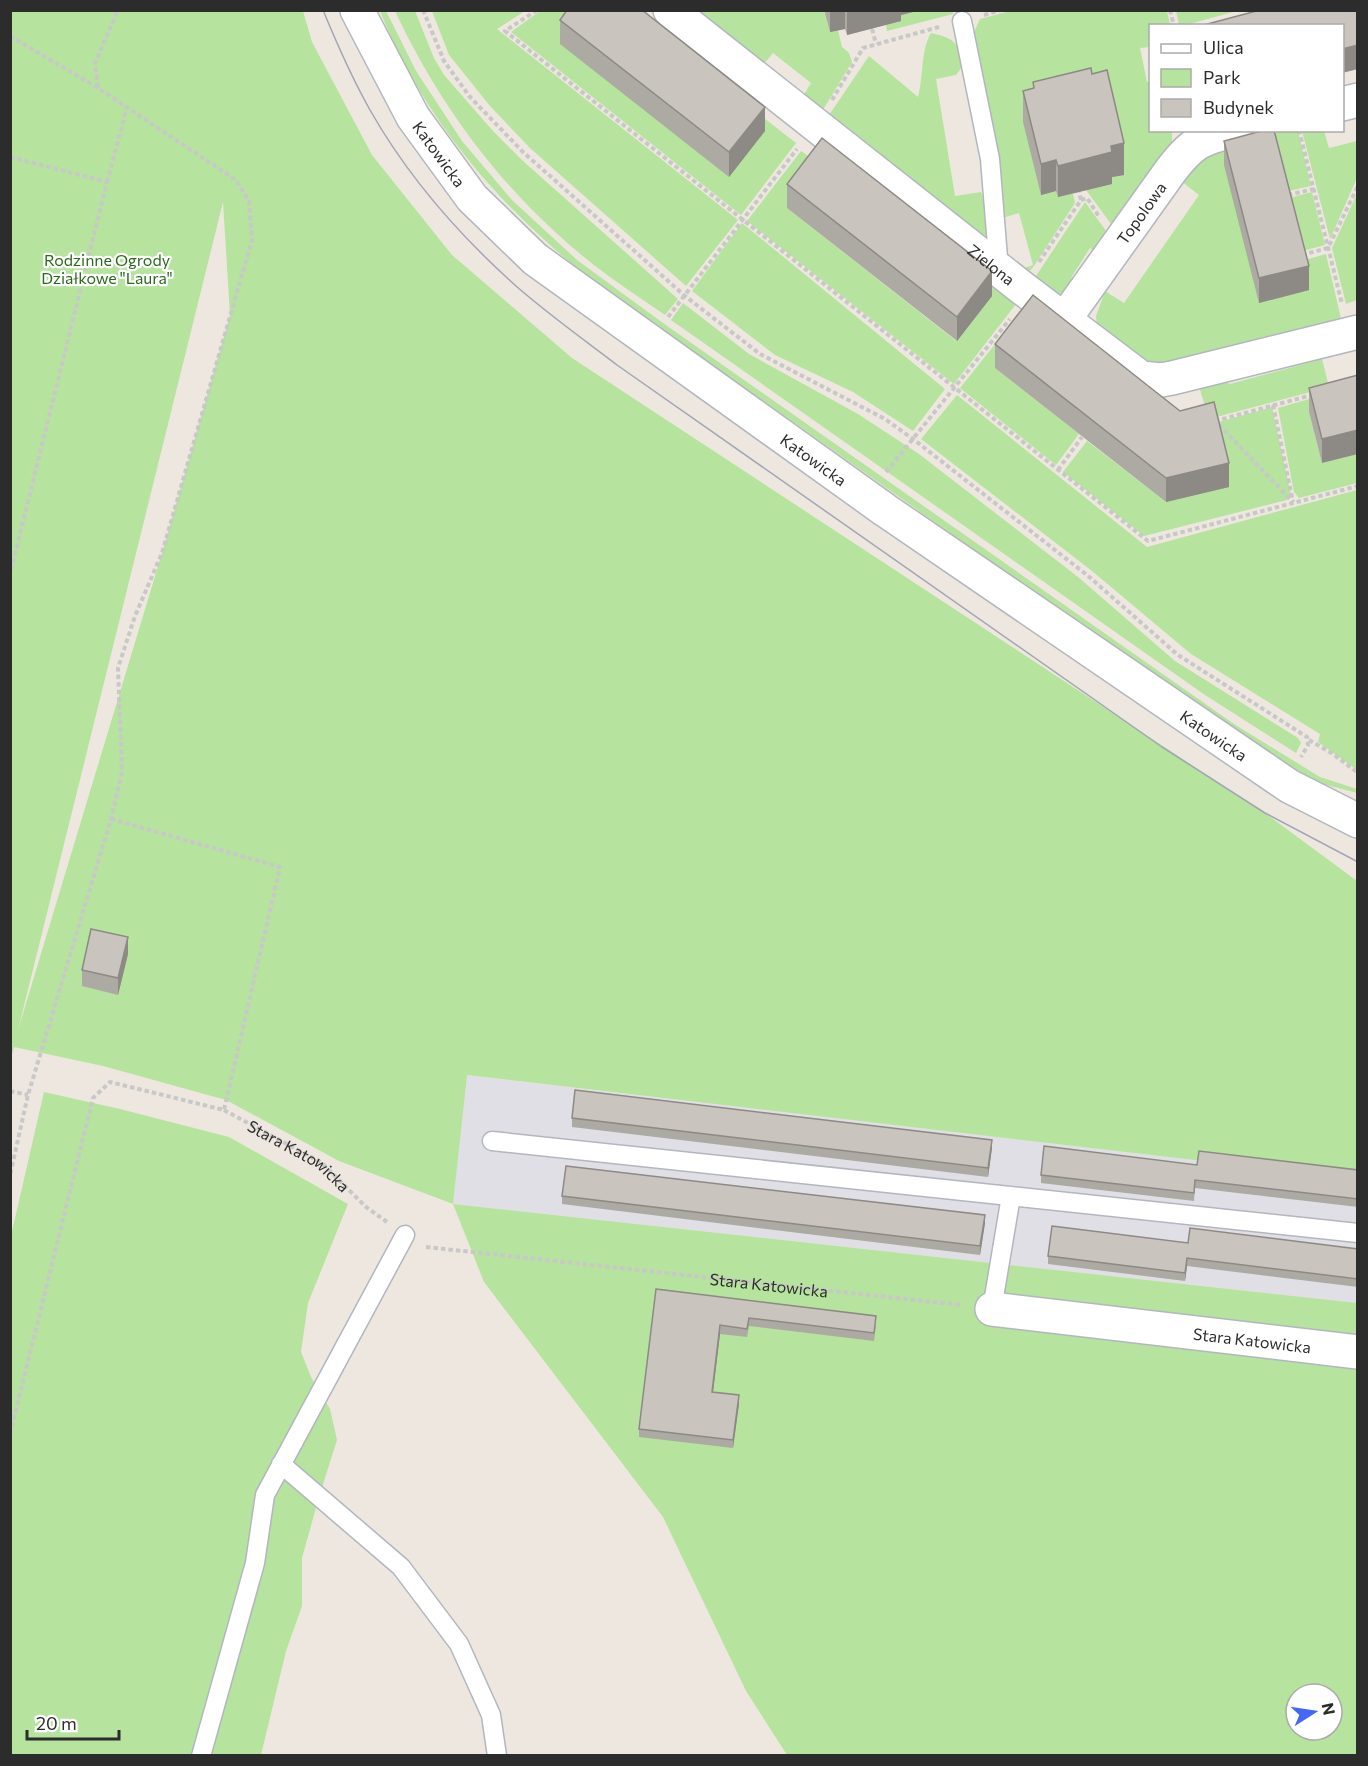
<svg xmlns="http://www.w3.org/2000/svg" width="1368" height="1766" viewBox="0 0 1368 1766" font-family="Commissioner,sans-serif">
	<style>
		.industrial { fill: #e1dfe6 }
		.green { fill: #b6e39d; fill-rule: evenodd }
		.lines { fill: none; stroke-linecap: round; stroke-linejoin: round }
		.service-casing { stroke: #b2b6bf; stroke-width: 21 }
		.minor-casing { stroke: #b2b6bf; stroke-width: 36 }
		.secondary-casing { stroke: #b2b6bf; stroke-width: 36 }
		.path { stroke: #c8c8c8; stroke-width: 4; stroke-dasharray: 4.5 3; stroke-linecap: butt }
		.service { stroke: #fff; stroke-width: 18 }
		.minor { stroke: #fff; stroke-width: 33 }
		.secondary { stroke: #fff; stroke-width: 33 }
		.tram { stroke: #a2a5b6; stroke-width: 1.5 }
		.wall { fill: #ada9a3 }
		.shaded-wall { fill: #8d8985 }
		.building { fill: #c9c4be; stroke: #8d8985; stroke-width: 1.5 }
		.labels { text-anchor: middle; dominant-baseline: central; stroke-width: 4.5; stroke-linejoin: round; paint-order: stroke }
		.street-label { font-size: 16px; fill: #2c2c2c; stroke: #fff }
		.park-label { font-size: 16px; fill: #2d691c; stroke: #fff }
	</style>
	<rect width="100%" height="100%" fill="#eee7df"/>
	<path class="industrial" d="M466 1075 1357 1179V1303L453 1204Z"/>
	<path class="green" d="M1014 10 1167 11 1170 25 1150 26V47L1140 48 1147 82H1150V130L1172 131V145L1117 232 1086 190 1112 184 1111 178 1041 195 1056 191 1073 194 1075 203 1034 266 1022 280 1015 271 1033 265 1019 213 1002 218 973 34 980 19Z
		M11 11H303L312 42 372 155 452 255 572 358 1265 813 1357 881V1179L467 1075 453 1204 1357 1303V1755H787L746 1691 663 1517 484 1282 453 1204 339 1161 226 1100 103 1066 14 1047 11 1058ZM223 202 230 315 162 553 18 1030ZM1296 1694H1332V1730H1296Z
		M380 11H386L416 71 462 141 512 200 577 260 663 323 1234 724 1320 777 1357 789V793L1319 783 1286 765 1073 620 584 274C496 203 422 116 380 11Z
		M395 11H415L434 58 444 75 493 131 523 161 678 299 665 315C642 299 617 283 594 265 507 197 441 109 395 11Z
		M432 11H525L497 29 738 220 686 286 530 148 490 106 449 55Z
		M540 11H586L750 107 796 143 741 215 511 32Z
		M687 11H824L830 32 838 30 842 47 849 53 852 62 818 118 803 96 811 83 773 53 759 70Z
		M913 11H953V14L887 31 886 25 900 15Z
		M1176 11V10L1237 11 1182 26 1179 25Z
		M931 33C955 38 958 43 964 64L956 75 936 79 955 196 981 192 990 221 991 245 964 221 842 123 834 132 825 121 869 56 918 97C924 76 920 52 931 33Z
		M1282 131H1298L1311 186 1284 192 1301 261 1326 254 1343 327 1176 372 1139 367 1097 327 1096 316 1105 291 1124 303 1199 195 1181 181 1201 158 1213 150Z
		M1302 131H1324L1329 148 1357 141V178L1330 239Z
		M801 151 820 164 787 208 956 341 976 271 1016 304 954 384 747 221Z
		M1312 192 1325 245 1299 252 1285 199Z
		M1357 194V300L1346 304 1332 248Z
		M1085 202 1112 239 1099 256 1090 248 1071 278 1084 288C1061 298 1052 293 1030 285Z
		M742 223 945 389 913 431 853 392 775 355 692 291Z
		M683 303 749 354 858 414 919 454 1078 577 1175 661 1298 738 1301 743 1296 753 1205 695 671 320Z
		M1024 308 995 368 1079 434 1056 465 960 388Z
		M1322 359 1329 387 1209 419 1197 380 1213 376 1230 384Z
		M1330 393 1309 412 1322 463 1357 454V483L1299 498 1294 492 1278 408Z
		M957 395 1147 547 1357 490V770L1318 742 1320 734 1191 654 1092 571 921 439Z
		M1272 407 1291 495 1287 500 1144 536 1063 472 1087 441 1166 502 1219 422Z
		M44 1092 120 1109 229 1137 348 1204 308 1303 301 1352 311 1377 330 1409 337 1440 319 1497 302 1558V1606L286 1651 261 1755 11 1756 10 1240Z"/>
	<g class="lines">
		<defs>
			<path id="service" d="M962 21 990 159 999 270
				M492 1141 1358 1233
				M992 1309 1011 1196
				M281 1464 401 1567 459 1644 491 1715 497 1756
				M201 1756 255 1563 265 1495 405 1235"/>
			<g id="minor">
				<path id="s3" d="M670 10 1021 287 1141 378 1161 380 1172 378 1358 332"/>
				<path d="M1342 104 1358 100"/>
				<path id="s4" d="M1064 320 1169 173C1191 143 1200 139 1235 130"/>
				<path id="s5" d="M992 1309 1358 1352"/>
			</g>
			<g id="secondary">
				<path id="s6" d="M357 10 413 117 472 198 535 259 885 510 1289 786 1358 821"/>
			</g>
		</defs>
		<use href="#service" class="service-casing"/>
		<use href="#minor" class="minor-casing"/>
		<use href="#secondary" class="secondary-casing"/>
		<g class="path">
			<path d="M423 10 444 61 470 97 523 152 685 296 760 354 885 419 913 439 1087 575 1178 655 1307 737 1308 745 1301 757"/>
			<path d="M537 10 505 31 1148 541 1358 486"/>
			<path d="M1170 10 1174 26"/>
			<path d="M984 15 1001 10"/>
			<path d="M872 29 876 44"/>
			<path d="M10 36 98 88 236 180 249 201 252 240 162 553 135 616 118 668 122 772 111 819 28 1095 10 1175"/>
			<path d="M98 87 95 63 118 10"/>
			<path d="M832 100 863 48 939 27"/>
			<path d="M1299 130 1342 304"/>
			<path d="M10 157 107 182 10 574"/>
			<path d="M107 182 127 107"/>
			<path d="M1288 195 1314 189"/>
			<path d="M1081 200 1087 198 1100 218"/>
			<path d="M1302 255 1328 248 1358 186"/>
			<path d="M1039 262 1081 200 1079 192"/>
			<path d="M668 317 797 149"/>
			<path d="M1273 405 1293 502"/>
			<path d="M1215 421 1312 395"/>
			<path d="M1219 425 1293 502"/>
			<path d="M1058 470 1082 437"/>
			<path d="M886 472 1010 319"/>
			<path d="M1309 740 1333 754 1358 773"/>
			<path d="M10 1091 28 1095"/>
			<path id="s1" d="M224 1110 322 1163 366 1207 387 1222"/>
			<path id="s2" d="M426 1247 961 1305"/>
			<path d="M10 1434 93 1098 110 1082 224 1110 280 867 111 819"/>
		</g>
		<use href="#service" class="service"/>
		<use href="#minor" class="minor"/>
		<use href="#secondary" class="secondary"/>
		<path class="tram" d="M323 10C337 44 352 78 370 110 408 177 459 235 516 286 548 314 583 339 617 365L1162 747 1265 813 1358 862"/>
	</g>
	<path class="wall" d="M824 10H913V12L901 15V21L847 35 845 29 830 32Z
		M560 20 765 131 729 177 560 44Z
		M1092 74 1124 175 1112 177V184L1058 197 1056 191 1041 195 1023 122V91L1033 88V82Z
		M1224 141 1309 290 1259 303 1224 165Z
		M787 184 992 296 957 341 787 208Z
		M995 344 1229 487 1166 502 995 368Z
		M1358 375 1322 463 1309 412V388Z
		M128 954 118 995 82 986V970Z
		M572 1118 992 1148 988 1177 572 1127Z
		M1197 1165 1358 1170V1207L1195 1188 1194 1201 1041 1183V1175Z
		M562 1196 985 1223 980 1255 562 1204Z
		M1188 1243 1358 1249V1287L1187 1266 1185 1281 1048 1264V1256Z
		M656 1289 876 1325 874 1341 749 1326 747 1337 720 1334 713 1392 739 1404 733 1448 639 1437V1429Z"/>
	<path class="shaded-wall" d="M830 10H845V29L830 32Z
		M847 10H913V12L901 15V21L847 35Z
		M1358 45V69L1342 73V49Z
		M765 107V131L729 177V152Z
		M1124 143V175L1112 177V184L1058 197V166L1111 146Z
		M1056 160V191L1041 195V164Z
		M1309 266V290L1259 303V278Z
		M992 271V296L957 341V317Z
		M1358 430V454L1322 463V439Z
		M1229 463V487L1166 502V478Z
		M128 937V954L118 995V978Z
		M992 1140V1148L988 1177V1168Z
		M985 1215V1223L980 1255V1246Z
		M1187 1258V1266L1185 1281V1273Z
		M720 1325V1334L712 1401V1392Z
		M739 1395V1404L733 1448V1440Z"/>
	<path class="building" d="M567 10H642L765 107 729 152 560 20Z
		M1260 10H1358V45L1342 49V26H1200Z
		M1091 68 1092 74 1107 70 1124 143 1111 146 1112 152 1058 166 1056 160 1041 164 1023 91 1034 88 1033 82Z
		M1265 130H1274L1309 266 1259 278 1224 141Z
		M822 138 992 271 957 317 787 184Z
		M1033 295 1180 411 1214 402 1229 463 1166 478 995 344Z
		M1358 375V430L1322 439 1309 388Z
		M91 929 128 937 118 978 82 970Z
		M575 1090 992 1140 988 1168 572 1118Z
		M1044 1146 1197 1165 1199 1151 1358 1170V1199L1195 1180 1194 1193 1041 1175Z
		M566 1166 985 1215 980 1246 562 1196Z
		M1052 1226 1188 1243 1190 1228 1358 1249V1279L1187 1258 1185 1273 1048 1256Z
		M656 1289 876 1316 874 1333 749 1318 747 1329 720 1325 712 1392 739 1395 733 1440 639 1429Z"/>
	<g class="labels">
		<g class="street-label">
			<text stroke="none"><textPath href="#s6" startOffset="166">Katowicka</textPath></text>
			<text stroke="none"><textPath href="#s4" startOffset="132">Topolowa</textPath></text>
			<text stroke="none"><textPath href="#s3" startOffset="410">Zielona</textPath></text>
			<text stroke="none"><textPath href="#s6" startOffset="652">Katowicka</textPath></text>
			<text stroke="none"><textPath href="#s6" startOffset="1138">Katowicka</textPath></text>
			<text stroke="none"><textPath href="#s1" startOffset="88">Stara Katowicka</textPath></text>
			<text stroke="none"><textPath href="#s2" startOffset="345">Stara Katowicka</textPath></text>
			<text stroke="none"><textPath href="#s5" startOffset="262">Stara Katowicka</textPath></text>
		</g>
		<g class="park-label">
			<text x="107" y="259">Rodzinne Ogrody<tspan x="107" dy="18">Działkowe "Laura"</tspan></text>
		</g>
	</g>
	<rect width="1368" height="1766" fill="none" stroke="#2c2c2c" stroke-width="24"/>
	<rect x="1149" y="24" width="195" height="108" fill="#ffffff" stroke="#ababab" stroke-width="1.5"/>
	<rect x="1161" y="44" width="30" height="9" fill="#ffffff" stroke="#ababab" stroke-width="1.5"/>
	<text x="1203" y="54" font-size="18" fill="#2c2c2c">Ulica</text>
	<rect x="1161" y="69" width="30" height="18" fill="#b6e39d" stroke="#ababab" stroke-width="1.5"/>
	<text x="1203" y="84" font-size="18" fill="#2c2c2c">Park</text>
	<rect x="1161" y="99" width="30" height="18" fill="#c9c4be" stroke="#ababab" stroke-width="1.5"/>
	<text x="1203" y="114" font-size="18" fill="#2c2c2c">Budynek</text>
	<g transform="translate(1314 1712) rotate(78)"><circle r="28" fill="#ffffff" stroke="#ababab" stroke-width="1.5"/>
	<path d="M0-4.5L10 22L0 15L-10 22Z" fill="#4467f6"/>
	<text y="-9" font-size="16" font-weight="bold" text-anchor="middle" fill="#2c2c2c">N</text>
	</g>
	<path d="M27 1730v9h92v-9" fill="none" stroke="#2c2c2c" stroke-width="3"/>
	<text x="36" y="1730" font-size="18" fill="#2c2c2c" stroke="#ffffff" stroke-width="4.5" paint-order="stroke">20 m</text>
</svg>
